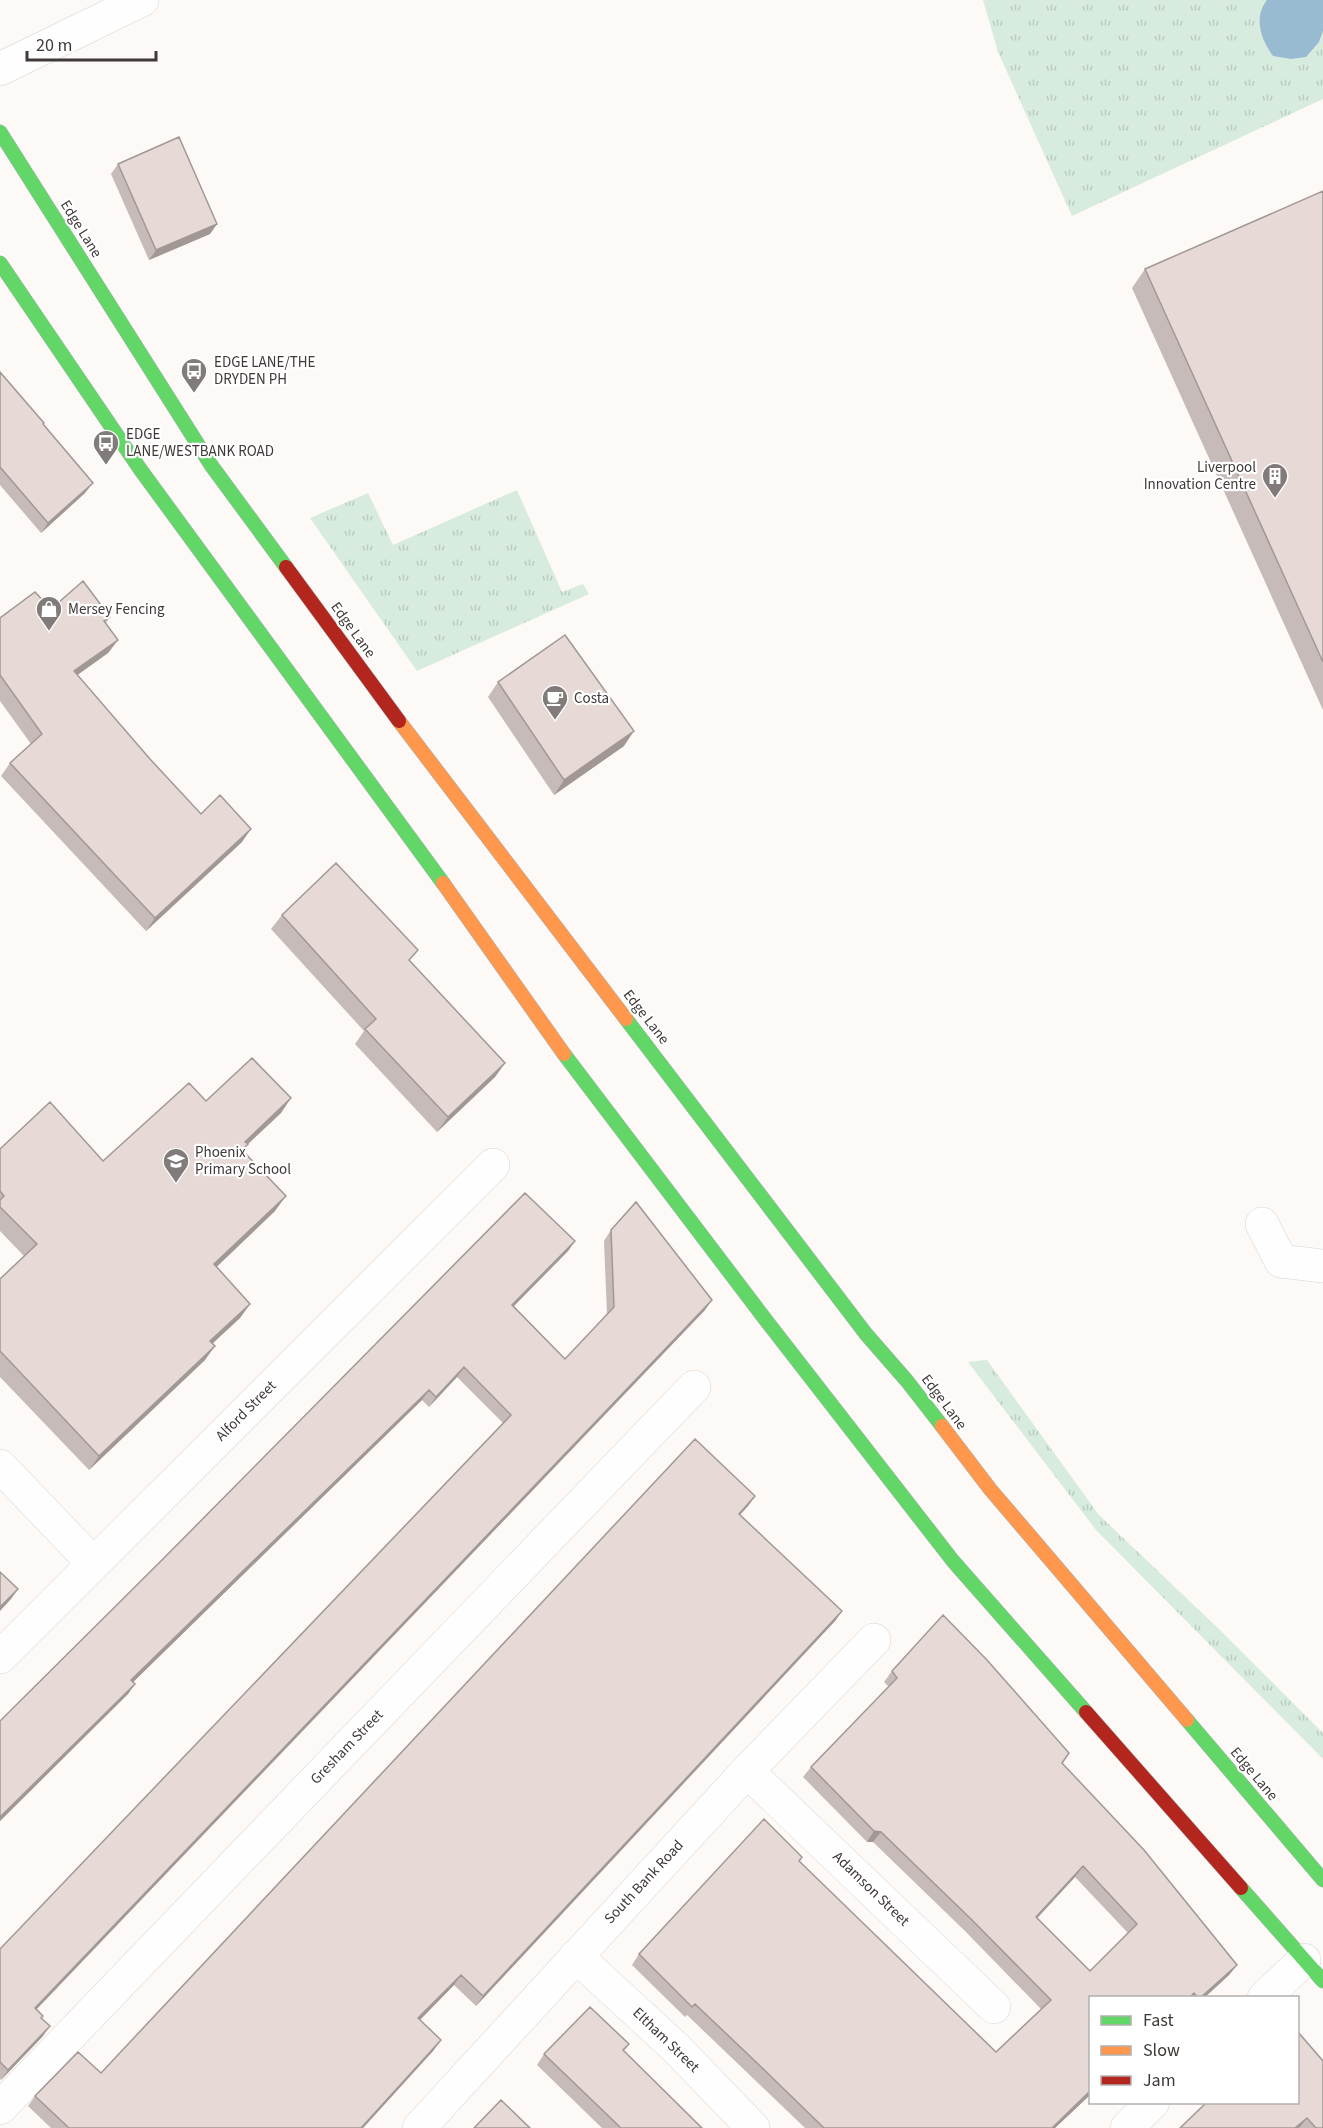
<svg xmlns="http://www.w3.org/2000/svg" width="1323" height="2128" font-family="'Source Sans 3',sans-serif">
<defs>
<pattern id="grass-tufts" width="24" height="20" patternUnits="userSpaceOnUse" patternTransform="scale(1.5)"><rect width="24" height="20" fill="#d7ecdf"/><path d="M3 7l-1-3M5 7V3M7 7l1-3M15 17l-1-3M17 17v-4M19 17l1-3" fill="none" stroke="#bacbc0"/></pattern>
</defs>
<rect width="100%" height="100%" fill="#fcf9f7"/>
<path fill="url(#grass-tufts)" d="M983,0H1323V99L1072,216L998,52Z
M517,490L562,592L583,584L589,594L417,671L310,518L368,493L393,545Z
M987,1360L1099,1515L1220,1630L1323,1733V1759L1096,1530L968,1362Z"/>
<path fill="#99bbd1" d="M1267,0H1323V31L1319,42L1306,57L1291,59L1273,56C1261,39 1253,18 1267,0Z"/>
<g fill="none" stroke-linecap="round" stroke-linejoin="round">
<g stroke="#d8d4d2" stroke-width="34">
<path id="street" d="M0,69L142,0
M1262,1224L1281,1261L1323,1266
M0,1466L93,1563
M0,1657L493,1165
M747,1771L994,2007
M576,1956L677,2049L753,2128
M1264,1998L1304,1960
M0,2108L694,1387
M419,2128L747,1771L874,1640
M1127,2128L1153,2102"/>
</g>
<g stroke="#a1afb1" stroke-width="15">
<path id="fast" d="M0,132L211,465L286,567
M0,263L140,469L443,883
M626,1019L866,1334L907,1381L942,1426
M564,1054L765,1319L953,1561L1086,1712
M1187,1720L1323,1880
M1241,1888L1323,1981"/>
</g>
<g stroke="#a1afb1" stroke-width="15">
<path id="slow" d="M399,721L626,1019
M443,883L564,1054
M942,1426L990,1489L1187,1720"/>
</g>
<g stroke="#a1afb1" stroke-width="15">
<path id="jam" d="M286,567L399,721
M1086,1712L1241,1888"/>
</g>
<use href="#street" stroke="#fffefe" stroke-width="33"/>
<use href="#fast" stroke="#63d668" stroke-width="14"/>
<use href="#slow" stroke="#ff974d" stroke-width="14"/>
<use href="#jam" stroke="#b3261e" stroke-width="14"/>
</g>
<path fill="#c6bbb8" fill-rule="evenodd" d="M118,164L217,224L210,234L149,260L111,174Z
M1323,191V710L1132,288L1145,269Z
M0,372L43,425L85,493L41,533L0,485Z
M51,609L110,617L106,623L118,640L108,653L77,675L150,759L201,814L242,842L146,931L1,776L10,763L31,744L0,701V618Z
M498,682L624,746L554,795L488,697Z
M282,915L410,962L505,1063L495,1077L437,1132L355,1044L364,1031L271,929Z
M206,1101L281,1113L248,1144L243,1151L275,1211L216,1267L250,1304L240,1318L213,1343L205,1360L89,1470L0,1377V1279L24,1256L0,1231V1149L103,1161Z
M611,1230L705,1310L37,2009L42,2018L43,2036L1,2080L0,2079V1949L503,1423L457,1377L429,1407L422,1400L133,1682L135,1684L128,1694L0,1821V1721L575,1241L568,1251L514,1306L565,1359L607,1315L604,1241Z
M755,1496L748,1506L740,1515L842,1611L835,1621L476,2006L454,1985L420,2020L441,2040L433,2051L363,2128H51L28,2106L35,2096L101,2073Z
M892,1671L1062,1763L1237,1965L1229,1975L1204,1998H1090V2095L1055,2128H805L687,2015L685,2017L632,1965L639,1954L799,1861L996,2052L1041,2009L965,1931L873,1842H867L803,1777L811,1767L889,1687L884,1682ZM1075,1877L1128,1933L1090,1971L1037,1918Z
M629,2044L624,2051L702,2128H602L537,2065L544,2054Z
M1323,2061V2128H1180Z"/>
<path fill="#a19896" d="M217,224L210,234L149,260L156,250Z
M93,483L85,493L41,533L48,523Z
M118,640L108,653L65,684L74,671Z
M634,731L624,746L554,795L564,780Z
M251,829L242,842L146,931L155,918Z
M505,1063L495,1077L437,1132L448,1117Z
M291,1098L281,1113L235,1156L245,1142Z
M286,1196L275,1211L204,1279L214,1264Z
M575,1241L568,1251L505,1315L512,1305Z
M712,1300L705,1310L28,2018L35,2008Z
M250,1304L240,1318L200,1355L210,1341Z
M215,1346L205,1360L89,1470L99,1456Z
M464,1367L457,1377L429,1407L436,1397Z
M429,1390L422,1400L124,1691L131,1680Z
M755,1496L748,1506L731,1524L739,1514Z
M18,1589L11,1599L0,1611V1607Z
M842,1611L835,1621L476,2006L483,1996Z
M135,1684L128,1694L0,1821V1817Z
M874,1831L881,1832L873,1842H867Z
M1083,1866L1075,1877L1029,1927L1036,1917Z
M1237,1965L1229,1975L1204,1998H1200Z
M461,1975L454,1985L411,2029L418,2018Z
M50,2026L43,2036L1,2080L8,2070Z
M441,2040L433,2051L363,2128H361Z
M1090,2091V2095L1055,2128H1052Z
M1307,2118L1299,2128H1295Z"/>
<path fill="#e6d9d6" stroke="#a19896" stroke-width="1.5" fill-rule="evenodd" d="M179,137L217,224L156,250L118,164Z
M1323,191V662L1145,269Z
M0,372L44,423L43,424L93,483L48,523L0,467Z
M83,581L110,617L104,621L118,640L74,671L150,759L201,814L220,795L251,829L155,918L10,763L42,734L0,675V618L35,592L51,609Z
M565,635L634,731L564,780L498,682Z
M336,863L418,950L409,960L505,1063L448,1117L365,1029L376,1019L282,915Z
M252,1058L291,1098L245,1142L248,1144L242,1150L286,1196L214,1264L250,1304L210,1341L215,1346L99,1456L0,1351V1279L37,1244L0,1207V1200L4,1196L0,1191V1149L50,1102L103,1161L189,1083L206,1101Z
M525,1193L575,1241L512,1305L565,1359L614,1307L611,1230L636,1202L712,1300L35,2008L43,2016L41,2018L50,2026L8,2070L0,2062V1949L511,1415L464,1367L436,1397L429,1390L131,1680L135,1684L0,1817V1721L162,1560Z
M695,1439L755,1496L739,1514L842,1611L483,1996L461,1975L418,2018L441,2040L361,2128H69L35,2096L78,2052L101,2073Z
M0,1572L18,1589L0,1607Z
M943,1615L987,1660L1069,1753L1062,1763L1144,1850L1237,1965L1200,1998H1198L1194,1993L1189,1998H1090V2091L1052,2128H824L755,2061L695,2004L692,2007L639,1954L764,1819L802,1857L799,1861L996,2052L1051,2000L972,1920L881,1832L874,1831L811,1767L897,1678L892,1671ZM1083,1866L1137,1924L1090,1971L1036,1917Z
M590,2007L629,2044L623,2050L702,2128H621L544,2054Z
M1298,2032L1323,2061V2128H1316L1307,2118L1295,2128H1180L1206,2103H1298Z
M501,2100L530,2128H474Z"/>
<defs>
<g id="bus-pin" transform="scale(1.35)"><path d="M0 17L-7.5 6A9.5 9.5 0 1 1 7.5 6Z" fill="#817c7a" stroke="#fff"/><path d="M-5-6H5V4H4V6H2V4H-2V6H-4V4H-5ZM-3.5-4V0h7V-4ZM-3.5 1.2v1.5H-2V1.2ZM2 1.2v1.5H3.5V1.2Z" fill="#fff"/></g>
<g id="building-pin" transform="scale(1.35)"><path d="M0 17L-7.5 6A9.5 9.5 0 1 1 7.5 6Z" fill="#817c7a" stroke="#fff"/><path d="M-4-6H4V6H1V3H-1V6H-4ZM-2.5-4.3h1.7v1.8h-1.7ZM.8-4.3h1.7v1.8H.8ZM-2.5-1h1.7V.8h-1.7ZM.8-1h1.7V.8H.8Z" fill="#fff"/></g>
<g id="shop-pin" transform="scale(1.35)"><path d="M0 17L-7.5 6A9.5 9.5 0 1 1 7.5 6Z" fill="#817c7a" stroke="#fff"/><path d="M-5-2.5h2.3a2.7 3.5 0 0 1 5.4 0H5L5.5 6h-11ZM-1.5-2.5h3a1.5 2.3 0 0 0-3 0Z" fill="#fff"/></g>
<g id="cafe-pin" transform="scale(1.35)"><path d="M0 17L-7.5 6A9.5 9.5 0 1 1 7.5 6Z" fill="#817c7a" stroke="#fff"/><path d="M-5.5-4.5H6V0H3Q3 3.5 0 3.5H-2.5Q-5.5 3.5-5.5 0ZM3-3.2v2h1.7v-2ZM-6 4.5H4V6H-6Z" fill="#fff"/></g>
<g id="school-pin" transform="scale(1.35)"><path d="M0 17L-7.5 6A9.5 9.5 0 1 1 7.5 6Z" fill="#817c7a" stroke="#fff"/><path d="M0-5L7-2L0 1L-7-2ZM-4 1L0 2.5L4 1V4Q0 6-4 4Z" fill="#fff"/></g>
</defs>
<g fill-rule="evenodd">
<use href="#bus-pin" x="194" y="371"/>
<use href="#bus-pin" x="106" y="443"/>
<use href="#building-pin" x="1275" y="476"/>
<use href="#shop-pin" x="49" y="609"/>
<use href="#cafe-pin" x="555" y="698"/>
<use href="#school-pin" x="176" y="1161"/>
</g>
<g text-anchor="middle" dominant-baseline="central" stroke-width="4.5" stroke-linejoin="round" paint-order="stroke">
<g font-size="15" fill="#3f3937" stroke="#fff">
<text transform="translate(81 229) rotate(58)">Edge Lane</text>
<text transform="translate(353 630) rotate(54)">Edge Lane</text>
<text transform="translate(646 1017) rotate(52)">Edge Lane</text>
<text transform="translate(944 1402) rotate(53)">Edge Lane</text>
<text transform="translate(246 1411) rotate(-45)">Alford Street</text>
<text transform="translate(347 1747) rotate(-46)">Gresham Street</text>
<text transform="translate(1254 1774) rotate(50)">Edge Lane</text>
<text transform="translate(644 1882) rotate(-47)">South Bank Road</text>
<text transform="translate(871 1889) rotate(44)">Adamson Street</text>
<text transform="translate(666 2040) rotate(44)">Eltham Street</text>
</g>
<g font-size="15" fill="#3f3937" stroke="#fff" text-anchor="start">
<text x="214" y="362">EDGE LANE/THE<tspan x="214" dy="17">DRYDEN PH</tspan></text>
<text x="126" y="434">EDGE<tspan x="126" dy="17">LANE/WESTBANK ROAD</tspan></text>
<text x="1256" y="467" text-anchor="end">Liverpool<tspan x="1256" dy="17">Innovation Centre</tspan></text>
<text x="68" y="609">Mersey Fencing</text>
<text x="574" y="698">Costa</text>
<text x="195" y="1152">Phoenix<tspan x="195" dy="17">Primary School</tspan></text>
</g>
</g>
<rect x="1089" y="1996" width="210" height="108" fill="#ffffff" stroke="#b2b0af" stroke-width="1.5"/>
<rect x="1101" y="2016" width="30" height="9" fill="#63d668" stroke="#b2b0af" stroke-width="1.5"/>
<text x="1143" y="2026" font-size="18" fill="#3f3937">Fast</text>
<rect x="1101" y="2046" width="30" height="9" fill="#ff974d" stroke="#b2b0af" stroke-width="1.5"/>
<text x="1143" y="2056" font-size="18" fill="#3f3937">Slow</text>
<rect x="1101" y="2076" width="30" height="9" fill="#b3261e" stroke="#b2b0af" stroke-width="1.5"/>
<text x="1143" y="2086" font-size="18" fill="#3f3937">Jam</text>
<path d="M27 51v9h129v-9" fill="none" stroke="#3f3937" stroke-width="3"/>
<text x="36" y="51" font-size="18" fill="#3f3937" stroke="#ffffff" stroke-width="4.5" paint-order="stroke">20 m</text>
</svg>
